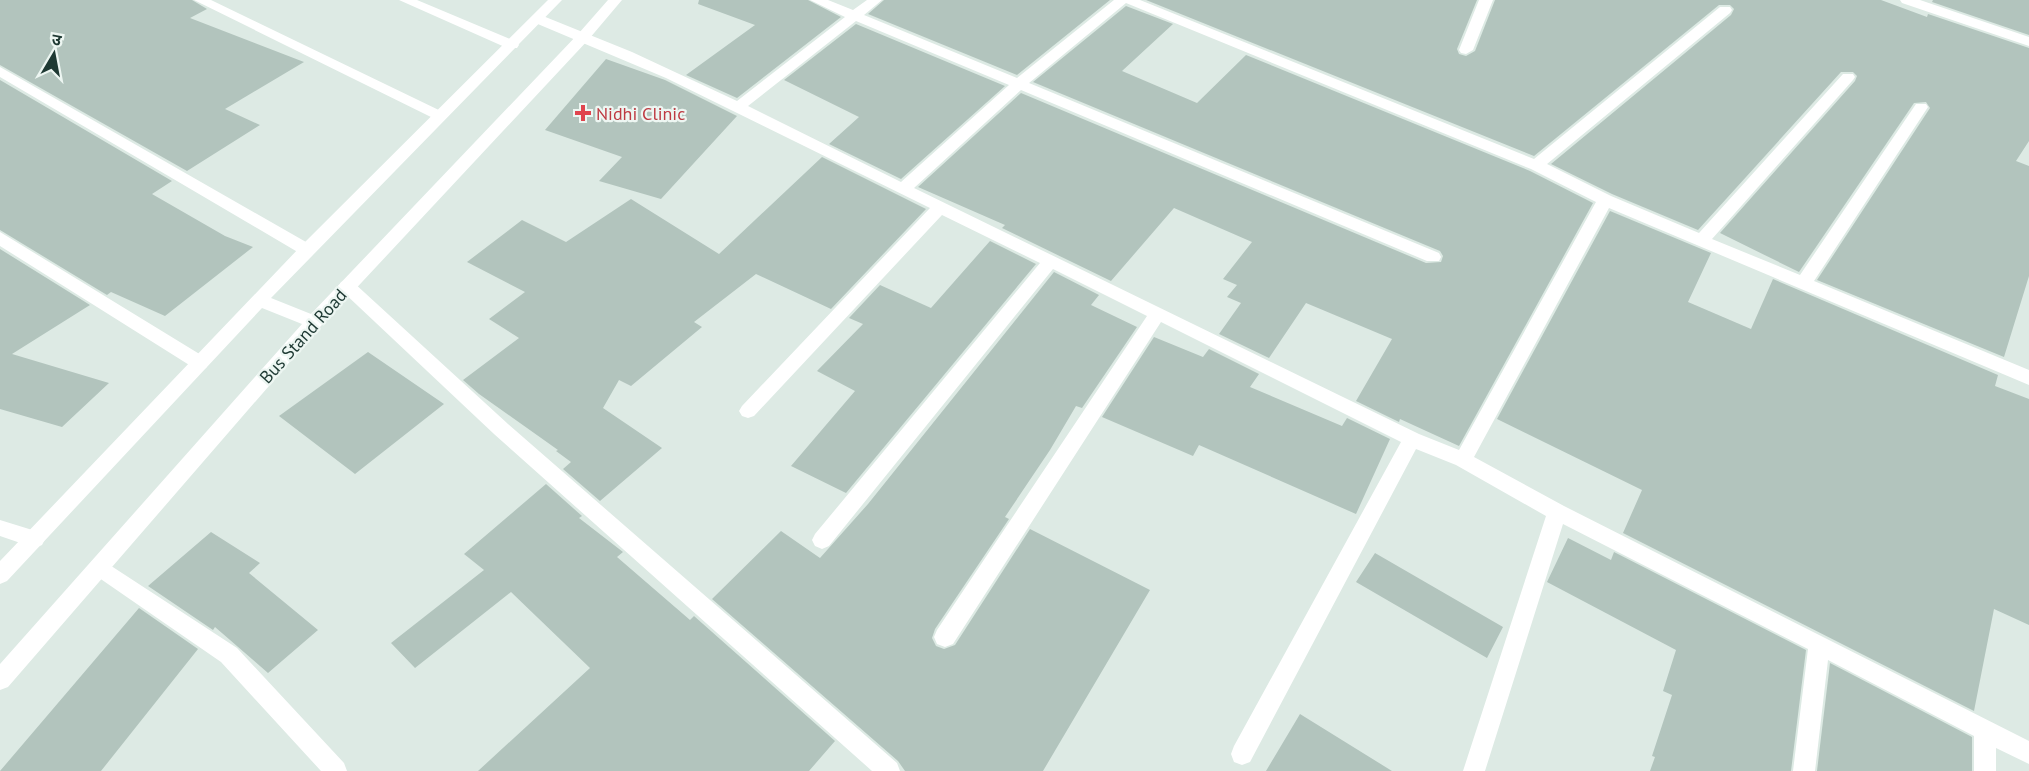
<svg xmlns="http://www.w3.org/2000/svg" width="2029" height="771" font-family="'PT Sans','Noto Sans Devanagari',sans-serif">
<rect width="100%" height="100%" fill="#ddeae4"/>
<path fill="#b2c4bd" d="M0,0H192L207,9L190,18L304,62L225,109L260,125L187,171L0,65Z
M699,0H808L841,17L737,98L686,75L755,25L698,4Z
M884,0H1110L1017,75L868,14Z
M1146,0H1477L1457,49L1459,54L1466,56L1475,51L1495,0H1881L1927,17L1928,14L2029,48V141L2016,161L2029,166V276L2004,357L1817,280L1930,108L1926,102L1914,103L1799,272L1720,233L1855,81L1857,76L1853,72H1841L1698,230L1612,194L1551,164L1731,15L1734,9L1730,5H1719L1534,156Z
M1933,0H2029V35L1932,2Z
M1126,6L1173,24L1122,71L1197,103L1246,55L1530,171L1593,203L1459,446L1400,419L1399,422L1356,401L1392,339L1306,303L1269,358L1219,334L1241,303L1227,297L1237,285L1223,279L1252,242L1174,208L1111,281L1002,228L1005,225L918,187L1021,93L1426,263L1441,262L1443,256L1440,251L1033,82Z
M856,24L1005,86L901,179L829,144L859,117L784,80Z
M606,59L665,80L737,116L661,199L599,181L622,157L545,130Z
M0,80L172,181L152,194L225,236L253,247L165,316L111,292L107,295L0,230Z
M822,157L926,209L831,309L756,274L694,322L702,327L631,386L619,380L603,408L662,448L600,501L563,469L571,462L556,451L558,450L479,394L463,380L519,338L489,319L525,292L467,262L522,220L566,242L631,199L719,254Z
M1610,211L1711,253L1688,302L1751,329L1773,279L1998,375L1995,386L2029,399V625L1994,609L1974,711L1623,533L1642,490L1497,419Z
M990,241L1036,264L846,493L791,466L855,391L817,371L863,324L849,318L880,285L931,308Z
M0,249L90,305L12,354L109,383L62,427L0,409Z
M1054,272L1099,295L1091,305L1137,327L1082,408L1076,406L1050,450L1005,517L1009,519L935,629L932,638L936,646L944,649L955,645L1030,529L1150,590L1043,771H905L898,761L712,599L781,531L820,558L868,504Z
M1154,337L1203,357L1209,349L1259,374L1250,387L1342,426L1347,418L1390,439L1356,514L1199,445L1193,456L1102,417Z
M368,352L444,404L355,474L279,416Z
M546,484L582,516L579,518L623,552L617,557L690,620L694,616L835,741L809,771H478L590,668L511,592L415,668L391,643L484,570L464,554Z
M211,532L260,563L249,573L318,630L268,673L215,627L213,630L148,586Z
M1568,538L1611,560L1614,552L1806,650L1791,771H1650L1655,757L1652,756L1672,695L1663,691L1676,650L1547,582Z
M1375,553L1503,627L1487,658L1356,582Z
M139,608L198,649L101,771H0Z
M1830,663L1972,737V771H1817Z
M1300,714L1392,771H1266Z"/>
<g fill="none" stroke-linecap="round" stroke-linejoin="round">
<path fill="#fff" fill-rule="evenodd" d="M194,0H211L445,113L447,116L440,121L435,119Z
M399,0H417L517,42L519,45L517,48H507Z
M810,0H828L853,10L867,0H882L864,15L1017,78L1114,0H1140L1534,159L1720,7H1730L1732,10L1730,13L1547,164L1611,196L1699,233L1843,74H1853L1855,77L1853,80L1712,239L1800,275L1916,104H1926L1928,107L1814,281L2029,370V385L1609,208L1474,457L1564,506L2029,741V764L1996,748V771H1974V736L1828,660L1815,771H1793L1808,649L1563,524L1485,771H1463L1546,516L1456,465L1416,449L1250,762L1242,765L1234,762L1231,754L1234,746L1401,442L1161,322L953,644L945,647L937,644L934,637L937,630L1147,316L1053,269L829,546L822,549L815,546L812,540L815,534L1040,263L942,215L754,416L748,418L742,416L739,411L742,406L930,208L666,78L533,22L531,19L538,15L543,16L632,52L737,101L845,17ZM1126,3L1531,169L1596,202L1459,450L1419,434L914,188L1021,90L1427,261H1439L1441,257L1439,253L1029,83ZM856,21L1009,85L901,182L748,106Z
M1479,0H1493L1473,50L1466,54L1461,53L1459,50Z
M1900,0H1920L2029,37V46L1902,3Z
M0,67L313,246L315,250L313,254H301L0,77Z
M0,232L206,358L209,363L206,368L200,370L194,368L0,246Z
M347,280L353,282L508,424L897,763L900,771H872L494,434L341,290L339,286L341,282Z
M0,520L42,533L45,539L42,545L35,548L0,536Z
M99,558L237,648L344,763L347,771H321L221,662L92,573L89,567L92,561Z"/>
<path fill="#fff" fill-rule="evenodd" d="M548,0H562L271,298L311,314L579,33L608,0H622L589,39L320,327L8,687L0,690V664L302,324L262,308L7,581L0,584V561L301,246Z"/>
</g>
<path fill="#e0444e" stroke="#edf6f2" stroke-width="2" d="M580 104h6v6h6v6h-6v6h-6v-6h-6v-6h6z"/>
<g text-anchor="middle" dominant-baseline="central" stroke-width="4.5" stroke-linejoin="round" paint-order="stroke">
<g font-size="18" fill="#be3a42" stroke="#edf6f2" text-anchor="start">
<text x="596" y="113">Nidhi Clinic</text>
</g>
<g font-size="18" fill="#1e3933" stroke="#edf6f2">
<text transform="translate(303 336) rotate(-48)">Bus Stand Road</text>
</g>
</g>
<g transform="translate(54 54) rotate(10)" stroke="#edf6f2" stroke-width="4.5" paint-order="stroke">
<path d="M0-4.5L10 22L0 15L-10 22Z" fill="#1e3933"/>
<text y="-9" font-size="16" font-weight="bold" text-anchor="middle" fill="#1e3933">उ</text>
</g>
</svg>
